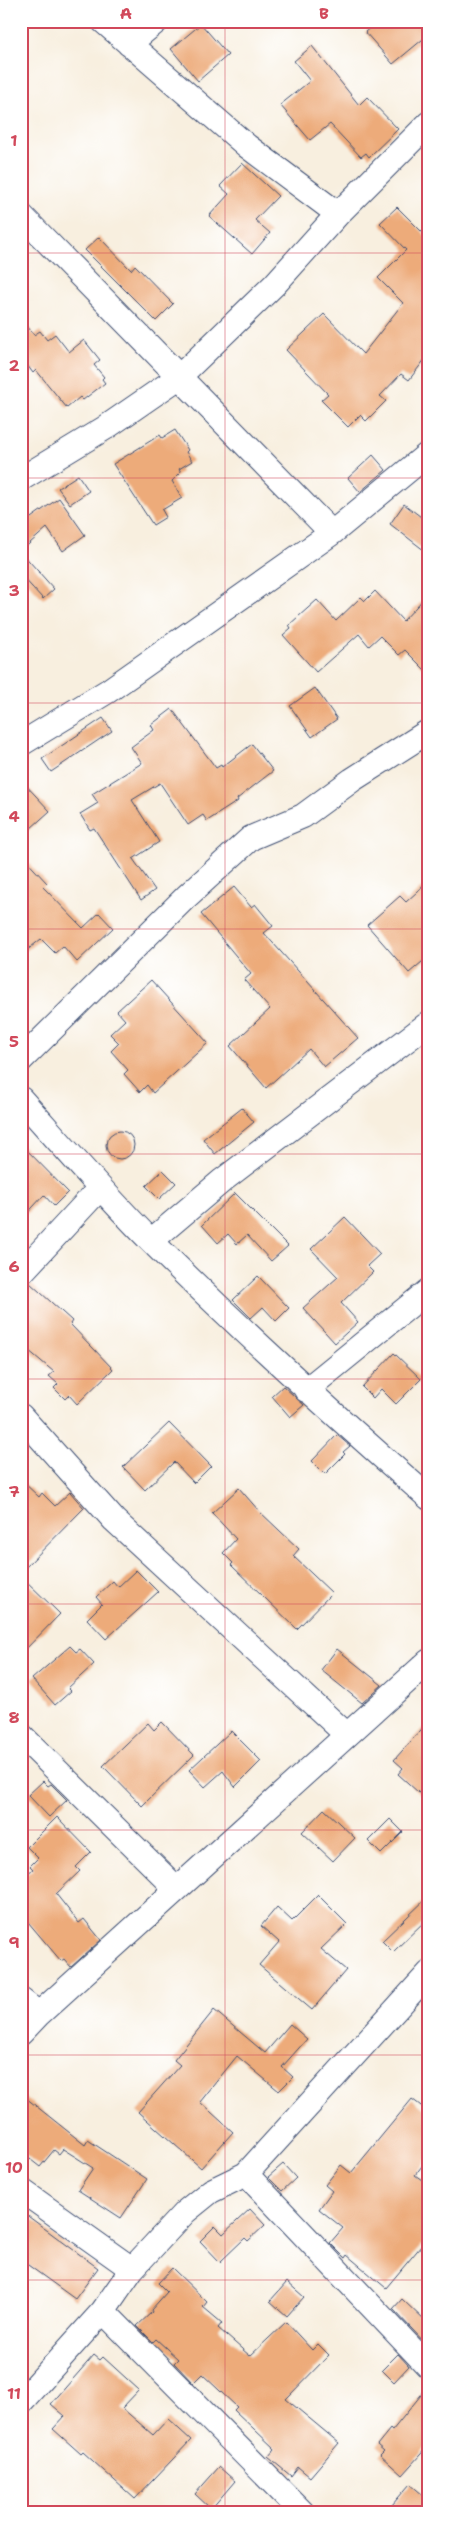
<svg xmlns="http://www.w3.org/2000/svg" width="450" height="2533" font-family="'Shantell Sans',sans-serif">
<rect width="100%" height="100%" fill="#fff"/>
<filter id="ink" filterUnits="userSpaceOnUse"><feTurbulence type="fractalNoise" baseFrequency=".02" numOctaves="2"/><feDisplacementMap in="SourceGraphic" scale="10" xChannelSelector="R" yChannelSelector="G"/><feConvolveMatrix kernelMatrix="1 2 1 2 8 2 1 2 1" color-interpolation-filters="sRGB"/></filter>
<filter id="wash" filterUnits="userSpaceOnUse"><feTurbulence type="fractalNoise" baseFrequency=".0096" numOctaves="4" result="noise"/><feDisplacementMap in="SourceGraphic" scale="20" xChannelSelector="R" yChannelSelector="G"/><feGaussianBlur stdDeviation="1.12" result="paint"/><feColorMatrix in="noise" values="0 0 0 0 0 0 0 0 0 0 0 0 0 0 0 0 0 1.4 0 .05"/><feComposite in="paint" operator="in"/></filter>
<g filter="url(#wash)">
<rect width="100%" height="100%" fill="#f8efdf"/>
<g id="blocks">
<path fill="#edab7a" d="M378,21H417L428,35L393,64L365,32Z
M201,24L228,55L198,81L171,49Z
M312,46L359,105L367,97L398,129L369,157L366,153L361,157L330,124L310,140L280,105L310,81L294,61Z
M242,163L278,196L255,220L270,233L252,254L209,216L229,194L220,186Z
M397,207L429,239V354L409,380L401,374L380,396L386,401L366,421L360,415L348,427L321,400L328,394L286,350L324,314L363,354L403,303L378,278L406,250L380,223Z
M99,237L131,270L135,265L173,304L156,321L85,250Z
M21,318L34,335L40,331L47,340L55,334L69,352L84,340L100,360L94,365L104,377L102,379L105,383L83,400L80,397L67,408L36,370L33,373L21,357Z
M175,430L188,450L186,452L192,461L179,469L181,472L172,481L182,498L162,510L166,517L153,525L113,464L160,435L162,438Z
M373,455L386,470L360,492L348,478Z
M78,475L89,491L70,504L58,488Z
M59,498L85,535L63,551L47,528L21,551V525Z
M404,504L429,523V554L390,524Z
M21,552L54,589L43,599L21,575Z
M375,591L403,621L429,593V674L405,650L399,655L380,636L369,646L359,634L316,672L283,635L291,628L289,625L317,600L336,621L361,597L365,601Z
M315,688L337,719L312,737L290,706Z
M172,709L216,768L221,765L222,767L252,744L273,771L237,799L238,801L207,821L203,815L188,825L160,783L132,800L159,842L133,859L155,890L141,900L94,828L90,830L80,814L98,803L92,794L142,763L131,747L154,730L151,725Z
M103,718L112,731L51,772L42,759Z
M21,780L50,811L21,837Z
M21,855L47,883L43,887L83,928L99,913L113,928L77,962L63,946L55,953L41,939L21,955Z
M429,881V956L409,973L367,925L400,896L406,902Z
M234,887L251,907L255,904L273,926L264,933L358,1038L324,1067L309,1049L266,1088L230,1046L270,1009L244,980L251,974L201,914Z
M151,980L208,1043L153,1093L147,1085L140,1092L124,1074L128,1070L111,1051L119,1043L110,1034L125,1020L117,1011Z
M242,1108L254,1122L215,1154L203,1139Z
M106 1145a14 14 0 1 1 28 0a14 14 0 1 1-28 0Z
M21,1144L68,1192L54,1206L44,1195L21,1220Z
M163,1170L176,1183L159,1199L146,1186Z
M235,1193L288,1246L271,1261L247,1235L237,1244L228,1234L218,1243L202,1225Z
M345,1217L380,1254L367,1266L373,1272L341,1303L358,1322L335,1343L303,1308L338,1277L311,1249Z
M258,1276L289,1308L276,1321L263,1307L251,1318L233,1300Z
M30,1283L72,1321L70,1324L113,1369L77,1404L69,1395L65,1399L54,1388L58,1384L49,1376L54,1372L21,1344V1292Z
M394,1353L421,1379L396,1404L381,1389L373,1398L362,1387Z
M283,1386L304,1405L290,1417L272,1396Z
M169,1423L211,1466L194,1483L174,1462L145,1490L123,1467Z
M337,1435L350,1446L343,1452L345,1454L325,1474L312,1461Z
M21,1480L39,1497L42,1493L55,1506L70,1492L84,1508L21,1572Z
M239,1488L259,1511L299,1549L293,1556L332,1593L297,1629L231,1565L233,1563L223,1553L236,1539L212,1513Z
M136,1570L158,1592L106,1639L87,1619L102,1604L96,1597L113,1581L118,1587Z
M21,1576L60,1614L21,1654Z
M70,1646L76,1652L80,1649L94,1664L68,1688L71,1691L55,1705L32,1679Z
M337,1649L382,1685L362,1703L321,1670Z
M429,1721V1802L398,1774L403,1768L394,1760Z
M162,1722L194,1755L142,1806L103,1766L148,1723L154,1730Z
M231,1731L261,1761L235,1787L223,1771L205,1787L189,1770Z
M43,1781L48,1786L51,1784L67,1800L49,1817L28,1795Z
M324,1809L355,1838L333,1861L302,1832Z
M57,1817L91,1852L76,1867L80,1871L56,1894L79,1923L84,1919L101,1940L71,1967L64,1959L61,1961L28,1922L21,1928V1879L33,1869L30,1866L38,1858L27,1847Z
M390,1819L403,1832L381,1854L368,1841Z
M318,1895L347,1924L321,1949L346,1970L312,2010L259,1965L279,1942L261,1926L277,1907L292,1921Z
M429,1896V1917L393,1952L382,1941Z
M214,2010L265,2053L290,2024L307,2039L282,2067L293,2077L279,2091L237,2056L200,2102L233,2132L201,2168L138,2112L180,2065L174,2060Z
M21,2094L85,2145L88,2140L147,2179L121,2218L78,2190L93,2168L63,2149L59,2154L54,2150L40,2167L21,2152Z
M412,2099L429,2112V2157L415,2175L429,2185V2250L422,2245L386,2288L347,2255L345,2258L330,2243L343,2228L319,2209L332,2191L325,2185L341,2165L351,2173Z
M283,2164L296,2178L282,2191L268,2177Z
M250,2209L265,2225L248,2241L245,2238L220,2262L200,2241L215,2226L223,2234Z
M21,2211L98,2268L75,2299L21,2260Z
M172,2268L207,2302L203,2307L222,2323L218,2328L250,2356L286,2322L312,2350L318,2344L329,2355L286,2399L339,2443L310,2477L298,2467L291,2476L268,2457L275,2449L234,2410L237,2407L202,2374L193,2383L174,2363L178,2359L156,2339L153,2342L137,2326L152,2312L151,2310L167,2292L158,2283Z
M287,2282L304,2297L287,2316L270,2301Z
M402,2299L427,2323L429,2321V2347L393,2309Z
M398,2354L409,2366L394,2382L382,2370Z
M94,2355L100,2360L103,2357L139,2390L122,2408L153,2435L168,2419L191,2440L135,2499L83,2452L81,2454L53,2429L65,2416L51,2404Z
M429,2385V2445L402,2475L380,2455L384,2451L377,2445L390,2429L392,2431Z
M219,2467L235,2481L211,2509L195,2494Z
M410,2484L429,2500V2512H386Z"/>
</g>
</g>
<g filter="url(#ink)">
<use href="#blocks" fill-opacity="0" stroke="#3c4c71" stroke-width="1"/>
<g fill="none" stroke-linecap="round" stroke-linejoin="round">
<g stroke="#3c4c71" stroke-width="26">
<path id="minor" d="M103,21L247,146L338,214
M129,44L157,21
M21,215L332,533
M21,479L105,428L179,377L275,284L338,214L429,123
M21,744L108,691L332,533L429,453
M21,1060L186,897L251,838L303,816L352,780L429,731
M21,1099C64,1147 106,1196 151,1241C241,1330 334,1415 429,1498
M151,1241L223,1180L429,1023
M21,1273L100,1188
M306,1390L429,1290
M21,1416L114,1520L347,1735
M21,1735L176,1888
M21,2000L39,2014
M21,2033L39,2014L429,1661
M246,2174L429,2367
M21,2190L132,2269
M103,2311L302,2512
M21,2402L103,2311L132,2269L185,2212L211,2191L246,2174L429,1973"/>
</g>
<use href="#minor" stroke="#fff" stroke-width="24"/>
</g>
</g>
<path fill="none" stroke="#d1495b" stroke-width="1" stroke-opacity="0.55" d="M225,21V2512M21,253H429M21,478H429M21,703H429M21,929H429M21,1154H429M21,1379H429M21,1604H429M21,1830H429M21,2055H429M21,2280H429"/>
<rect width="450" height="2533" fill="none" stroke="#fff" stroke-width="55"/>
<rect x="28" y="28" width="394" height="2478" fill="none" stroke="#d1495b" stroke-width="2"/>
<g font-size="16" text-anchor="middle" font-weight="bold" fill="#d1495b">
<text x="126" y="19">A</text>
<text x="324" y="19">B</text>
<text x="14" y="146">1</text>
<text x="14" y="371">2</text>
<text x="14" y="596">3</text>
<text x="14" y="822">4</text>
<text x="14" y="1047">5</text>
<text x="14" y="1272">6</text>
<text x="14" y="1497">7</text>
<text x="14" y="1723">8</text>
<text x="14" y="1948">9</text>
<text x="14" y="2173">10</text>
<text x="14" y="2399">11</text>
</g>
</svg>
